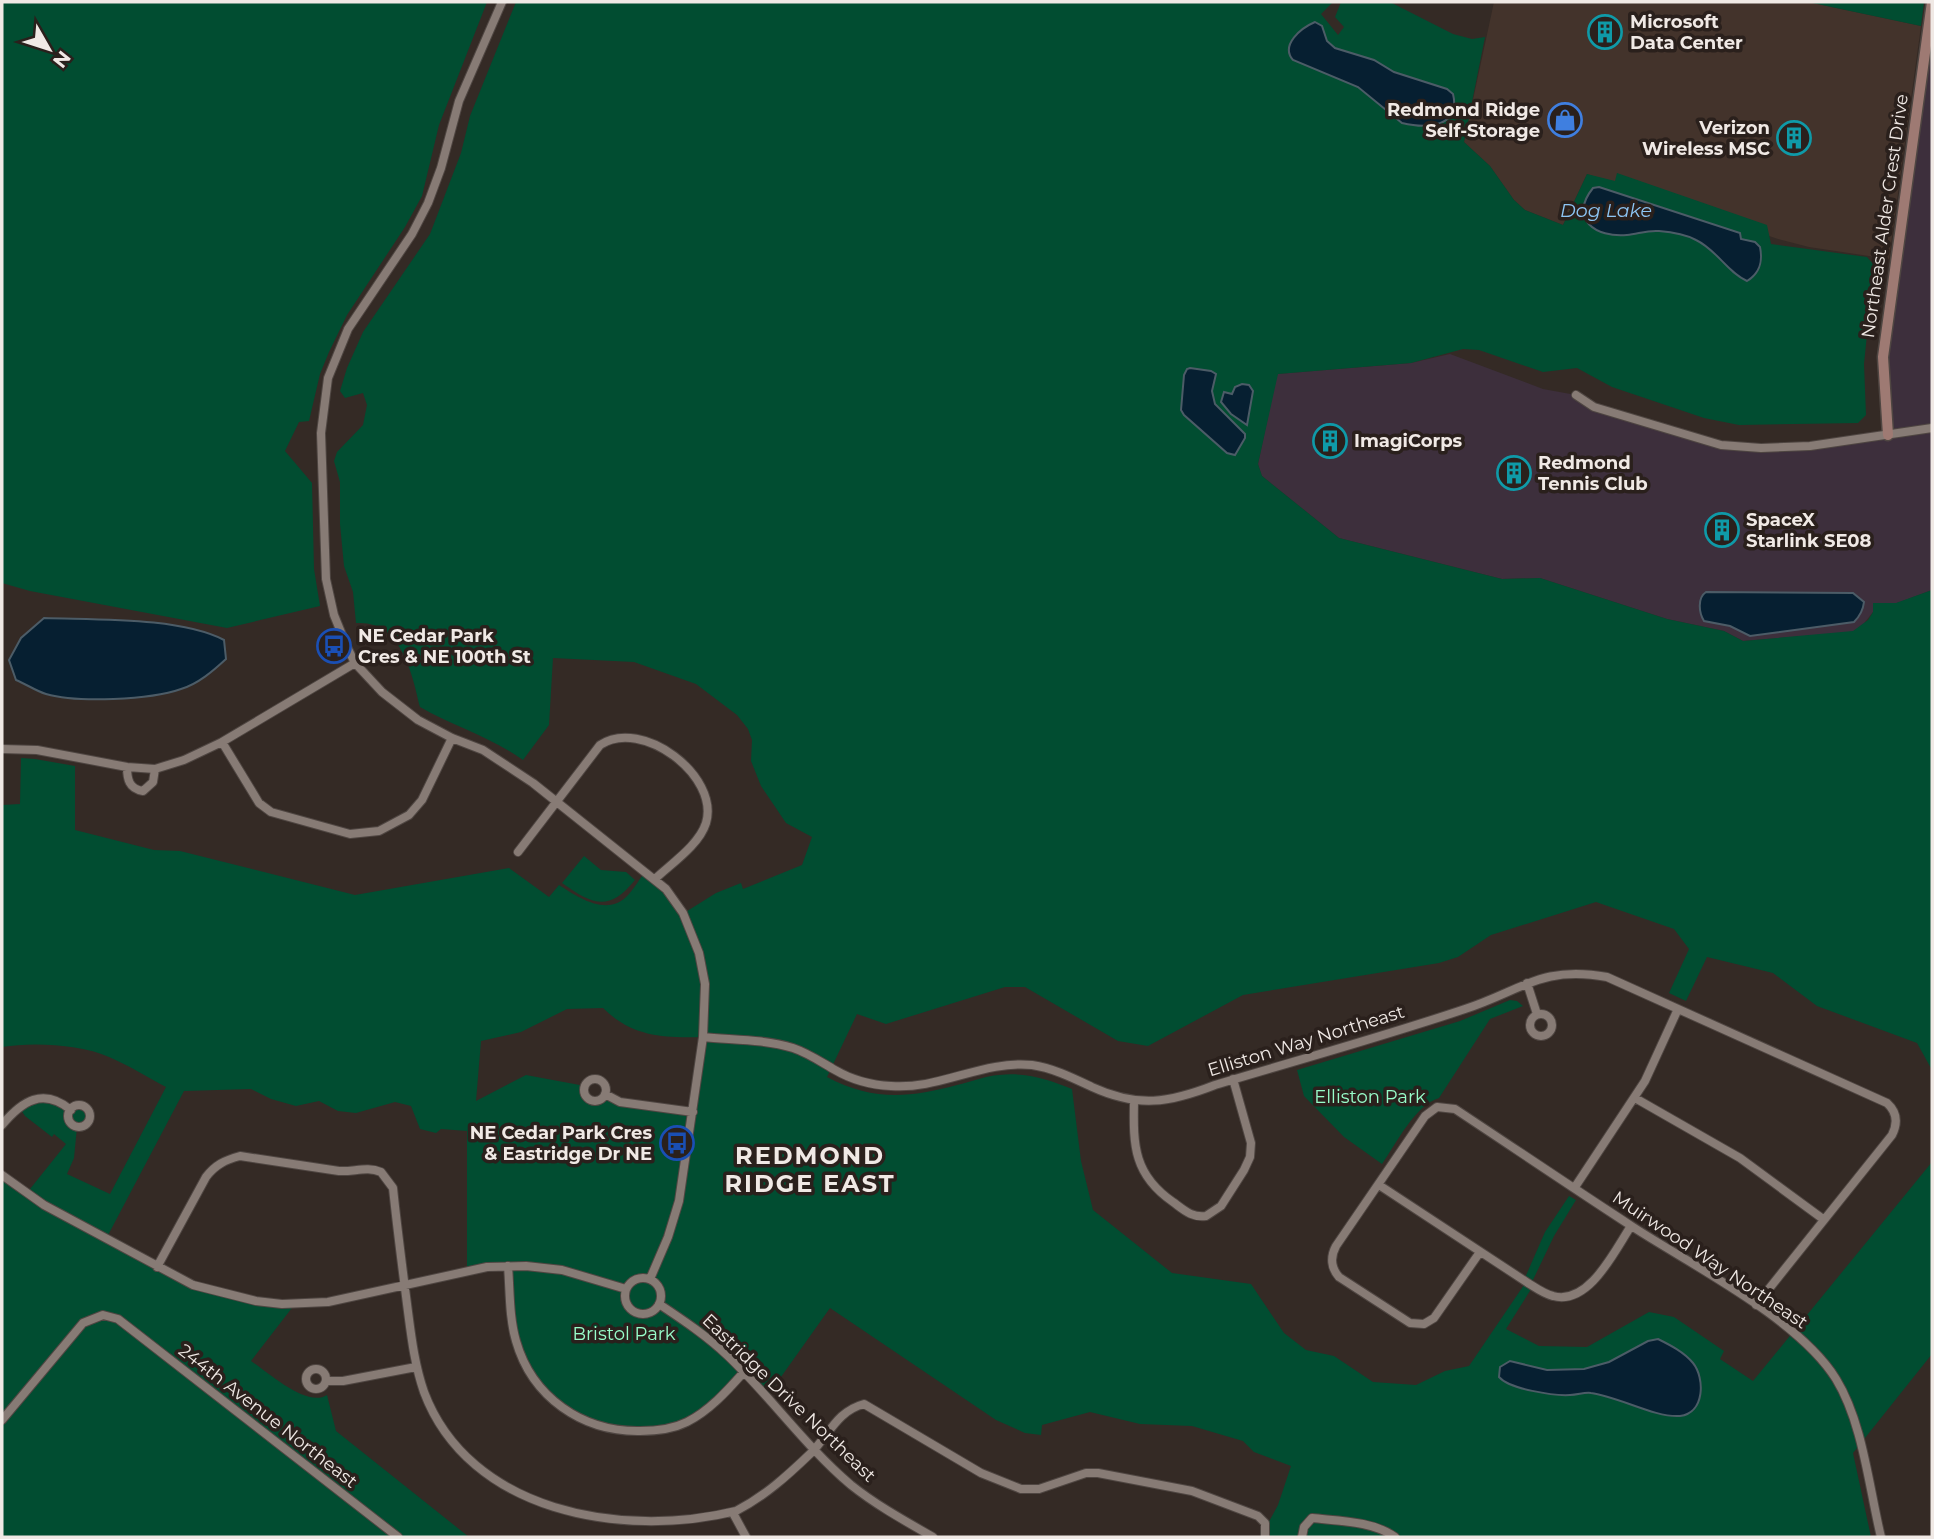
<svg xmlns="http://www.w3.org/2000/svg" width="1934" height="1539" font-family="Montserrat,sans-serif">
<rect width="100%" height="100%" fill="#342a25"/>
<path fill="#3d2f3c" d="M1932,2V590L1873,612L1861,627L1853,632L1743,641L1724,631L1667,619L1540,578L1502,579L1339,538L1262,476L1258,464L1277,374L1411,363L1450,354L1543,389L1576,395L1585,402L1687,436L1761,448L1888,435L1883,357Z"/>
<path fill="#43332b" d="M1494,2H1808L1921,26L1889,259L1809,247L1778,239L1587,174L1563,225L1525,210L1514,200L1490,166L1464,142Z"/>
<path fill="#014d31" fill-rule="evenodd" d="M2,2H487L439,125L422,196L405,227L347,315L329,352L320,374L309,421L299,422L285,451L312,483L314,569L320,606L227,628L30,591L2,583Z
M516,2H1333L1321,14L1338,35L1344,27L1335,17L1341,2H1390L1453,34L1472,39L1485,37L1464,142L1490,166L1514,200L1525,210L1563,225L1587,174L1615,181L1617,173L1767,225L1771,244L1867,257L1874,265L1864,364L1866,415L1858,423L1739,425L1704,418L1612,387L1577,368L1543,372L1479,350L1463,349L1411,363L1278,374L1258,464L1262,476L1339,538L1502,579L1540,578L1667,619L1724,631L1743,641L1853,631L1868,620L1873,612V603H1896L1932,590V1070L1917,1043L1817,1006L1773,973L1707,957L1686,1001L1669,993L1689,949L1674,929L1596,902L1491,935L1458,957L1439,963L1243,995L1148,1046L1118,1041L1025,987H1005L886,1024L857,1014L827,1077C872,1101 909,1098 957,1085C971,1082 985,1076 999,1075C1026,1072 1048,1079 1072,1089L1081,1161L1093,1210L1172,1273L1251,1284L1284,1333L1306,1350L1334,1356L1373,1382L1416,1385L1445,1371L1469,1366L1526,1282L1524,1280L1545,1232L1569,1196L1576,1200L1554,1236L1531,1284L1533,1286L1506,1329L1539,1346L1587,1347L1649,1312L1674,1317L1724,1351L1720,1359L1753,1381L1932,1162V1354L1853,1453L1871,1537H1265L1266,1527L1278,1505L1291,1466L1254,1452L1243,1441L1192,1426L1140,1424L1090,1412L1042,1425L1041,1435L1025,1433L996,1420L830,1308L766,1398L743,1373L708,1408L664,1429H603L551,1399L516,1341L508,1266L467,1271V1131L441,1129L436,1133L420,1129L411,1106L395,1102L356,1113L338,1111L319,1101L296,1106L271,1099L251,1089L184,1091L106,1239L218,1293L295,1304L251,1361C269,1373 307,1408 327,1395L336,1431L469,1537H2V1175L26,1194L66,1144L54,1134L52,1137L25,1116L19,1107L40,1098L71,1110L77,1106L87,1108C94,1118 88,1125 77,1127L74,1158L67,1174L110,1194L166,1087C147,1077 128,1065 109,1057C80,1044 32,1042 2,1047V805L20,804L21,758L35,759L75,766V830L154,850L180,851L355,895L509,868L549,897L559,885C576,896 605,916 625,898C633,891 639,879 646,871L684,913L716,893L741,883L743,889L802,865L812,837L786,823L761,786L751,761L752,740L748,729L737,715L696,684L634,662L553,658L549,725L523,760C491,737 453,726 420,707C412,673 401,620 356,623L353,592L344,566L340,524V482L334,461L337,452L363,425L367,405L363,393L345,398L340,391L347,368L363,332L430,234L461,153L470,116ZM603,1008C632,1037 664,1038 702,1037L692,1112L609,1098L605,1094L600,1100H592L586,1096L585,1086L526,1075L476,1101L481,1041L521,1032L567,1009Z
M1808,2H1924L1921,26Z
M584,856L601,870L626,872L635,880C609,912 593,905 562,883Z
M1510,1000L1517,1001L1523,1006L1490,1019L1439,1098C1415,1105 1396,1144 1382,1164L1344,1137L1304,1096L1297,1070L1460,1021Z"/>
<path fill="#061f31" stroke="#4c5c67" stroke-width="2" d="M1315,22L1322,26L1327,41L1335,48L1374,60L1394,72L1447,89L1453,94C1461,127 1427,129 1402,123L1358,87L1293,60C1280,45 1301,28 1315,22Z
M1599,187L1740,233L1741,239L1755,242L1760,247C1763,262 1760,273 1747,281C1727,272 1717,250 1696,240C1685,234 1672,232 1659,231C1647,230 1638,234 1627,235C1596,238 1568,219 1593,188Z
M1190,368L1211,371L1216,374L1212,391L1215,404L1245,434V438L1235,455L1227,453L1184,415L1181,410L1184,375L1187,369Z
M1242,384L1249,385L1253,391L1247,425L1231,414L1221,402L1224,392L1232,394L1235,387Z
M1706,592L1853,593L1864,602C1863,611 1860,616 1854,622L1750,636L1730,626L1704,621C1699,613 1697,598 1706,592Z
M44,618C96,620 179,617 224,640L226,659C213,671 198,684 181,689C150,700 77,703 46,694C36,691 26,684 16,680L9,660L21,638Z
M1658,1339C1670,1345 1684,1352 1693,1363C1705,1378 1705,1413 1680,1416C1655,1418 1617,1396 1591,1393C1584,1392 1578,1395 1570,1395C1554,1396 1509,1389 1499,1377L1500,1367L1510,1361L1547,1370L1584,1369L1609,1362L1648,1341Z"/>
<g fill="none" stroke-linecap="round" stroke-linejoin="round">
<g stroke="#4f4642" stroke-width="10">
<path id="street" d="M502,2L459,101L441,168L428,203L412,234L348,329L328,378L321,433L326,579L334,615L347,647L355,663L382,692L418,720L452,738L483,750L533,783L666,889L683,913L699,953L705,984L703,1037L679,1201L668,1237L650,1279
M1576,395L1594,407L1721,445L1761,448L1810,446L1932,428
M222,742L259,803L271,812L350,834L379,831L409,815L422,800L452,738
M2,749L37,750L127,767L155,769L184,760L222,742L355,663
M127,767C127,779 129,789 143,791L153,782L155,769
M518,852L600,745C642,717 720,776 706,823C699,845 672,863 655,879
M1527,983L1537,1014
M1530 1025a11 11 0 1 1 22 0a11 11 0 1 1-22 0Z
M703,1037C732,1040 764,1039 793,1048C808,1053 821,1062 835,1070C852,1080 871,1085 891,1086C939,1090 983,1060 1032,1065C1053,1068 1073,1078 1092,1087C1138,1108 1169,1103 1215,1085C1298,1060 1382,1037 1465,1009C1521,991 1541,965 1607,977L1887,1103C1897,1112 1898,1123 1892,1135L1756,1305
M584 1090a11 11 0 1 1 22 0a11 11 0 1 1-22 0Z
M605,1094L620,1102L693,1112
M1635,1098L1740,1158L1823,1219
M1134,1102C1133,1146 1134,1175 1173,1202C1184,1210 1192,1218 1206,1216L1221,1206L1244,1170L1250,1157L1251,1143L1233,1079
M68 1116a11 11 0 1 1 22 0a11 11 0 1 1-22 0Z
M2,1125C22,1101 43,1087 71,1110
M2,1175L44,1205L193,1285L256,1301L282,1304L328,1302L487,1267L526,1266L562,1270L626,1289
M1379,1185L1528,1283C1536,1288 1544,1294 1553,1296C1589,1306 1615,1250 1631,1226
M1575,1187L1645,1081L1678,1009
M1480,1252L1434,1318L1424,1324L1410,1323L1339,1277C1331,1268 1330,1257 1336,1246L1425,1116L1437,1107L1455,1109C1514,1148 1573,1188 1633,1227C1693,1266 1799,1319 1836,1379C1863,1423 1869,1488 1881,1537
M508,1266C510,1291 509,1317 516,1341C532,1397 582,1432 640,1431C655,1431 673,1429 687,1422C709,1411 727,1391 743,1373
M157,1267L206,1177C215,1165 225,1160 240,1156L339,1171C354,1172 367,1166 381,1172L393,1188C397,1227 402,1265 407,1304C411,1334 414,1363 424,1392C469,1512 622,1539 736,1511C765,1496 787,1476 811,1453C829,1435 837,1411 864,1404L981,1473L1021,1489H1039L1086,1473H1098L1192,1491L1258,1516L1265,1523V1537
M625 1296a18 18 0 1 1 36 0a18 18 0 1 1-36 0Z
M659,1304C683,1320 707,1336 728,1356C771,1397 805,1446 851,1485C876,1505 905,1521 933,1537
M306 1379a10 10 0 1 1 20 0a10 10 0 1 1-20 0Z
M326,1381H343L416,1367
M2,1420L83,1323L103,1315L118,1319L398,1537
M733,1513L746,1537
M1302,1537L1304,1527L1312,1518C1339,1521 1373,1521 1395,1537"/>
</g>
<g stroke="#4f4642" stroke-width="13">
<path id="secondary" d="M1888,435L1883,357L1932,2"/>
</g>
<use href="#street" stroke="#877b75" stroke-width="8"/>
<use href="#secondary" stroke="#9e7a73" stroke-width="10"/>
</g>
<defs>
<g id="building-ring" transform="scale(1.75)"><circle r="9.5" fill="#2a201c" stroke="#0f9aa8" stroke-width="1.5"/><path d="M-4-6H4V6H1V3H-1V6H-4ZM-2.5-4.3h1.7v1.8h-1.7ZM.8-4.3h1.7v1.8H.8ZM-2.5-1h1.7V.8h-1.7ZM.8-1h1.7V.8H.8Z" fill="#0f9aa8"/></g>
<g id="shop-ring" transform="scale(1.75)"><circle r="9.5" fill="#2a201c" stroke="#3f7fe0" stroke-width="1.5"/><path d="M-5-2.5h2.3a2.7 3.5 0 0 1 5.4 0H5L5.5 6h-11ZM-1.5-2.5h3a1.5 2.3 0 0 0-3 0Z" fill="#3f7fe0"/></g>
<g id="bus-ring" transform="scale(1.75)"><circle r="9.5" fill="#2a201c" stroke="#1a4fb4" stroke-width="1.5"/><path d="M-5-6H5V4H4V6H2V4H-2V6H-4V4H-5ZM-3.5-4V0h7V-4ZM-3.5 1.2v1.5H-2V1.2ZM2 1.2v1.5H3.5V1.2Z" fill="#1a4fb4"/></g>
</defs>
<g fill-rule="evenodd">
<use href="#building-ring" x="1605" y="32"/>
<use href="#shop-ring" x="1565" y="120"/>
<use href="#building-ring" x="1794" y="138"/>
<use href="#building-ring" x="1330" y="441"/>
<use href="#building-ring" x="1514" y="473"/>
<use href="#building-ring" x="1722" y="530"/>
<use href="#bus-ring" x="334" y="646"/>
<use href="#bus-ring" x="677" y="1143"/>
</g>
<g text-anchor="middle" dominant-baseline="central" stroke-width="7" stroke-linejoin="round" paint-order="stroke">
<g font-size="18" font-weight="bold" fill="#f0e9e5" stroke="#2a201c" text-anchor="start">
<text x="1630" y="22">Microsoft<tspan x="1630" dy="21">Data Center</tspan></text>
<text x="1540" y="110" text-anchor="end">Redmond Ridge<tspan x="1540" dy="21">Self-Storage</tspan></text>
<text x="1770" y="128" text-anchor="end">Verizon<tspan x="1770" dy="21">Wireless MSC</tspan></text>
<text x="1354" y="441">ImagiCorps</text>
<text x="1538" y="463">Redmond<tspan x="1538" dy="21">Tennis Club</tspan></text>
<text x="1746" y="520">SpaceX<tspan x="1746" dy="21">Starlink SE08</tspan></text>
<text x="358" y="636">NE Cedar Park<tspan x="358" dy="21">Cres &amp; NE 100th St</tspan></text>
<text x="652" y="1133" text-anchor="end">NE Cedar Park Cres<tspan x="652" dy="21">&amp; Eastridge Dr NE</tspan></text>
</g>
<g font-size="18" fill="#f0e9e5" stroke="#2a201c">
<text transform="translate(1885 216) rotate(-82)">Northeast Alder Crest Drive</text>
<text transform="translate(1306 1041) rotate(-17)">Elliston Way Northeast</text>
<text transform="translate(1710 1260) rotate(34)">Muirwood Way Northeast</text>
<text transform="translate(789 1398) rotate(44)">Eastridge Drive Northeast</text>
<text transform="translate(268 1416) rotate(38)">244th Avenue Northeast</text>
</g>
<g font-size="18" fill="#98fdca" stroke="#2a201c">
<text x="1370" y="1097">Elliston Park</text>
<text x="624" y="1334">Bristol Park</text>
</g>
<g font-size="19" font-style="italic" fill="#8dc5f4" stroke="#2a201c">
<text x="1606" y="210">Dog Lake</text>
</g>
<g font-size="24" font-weight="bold" letter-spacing="2" fill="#f0e9e5" stroke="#2a201c">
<text x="810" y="1155">REDMOND<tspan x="810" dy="28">RIDGE EAST</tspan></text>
</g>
</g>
<rect width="1934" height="1539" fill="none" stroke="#f0e9e5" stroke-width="7"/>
<g transform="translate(49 49) rotate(129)" stroke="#2a201c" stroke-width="5" paint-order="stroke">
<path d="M0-5L12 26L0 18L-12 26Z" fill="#f0e9e5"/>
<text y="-10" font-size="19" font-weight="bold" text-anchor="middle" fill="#f0e9e5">N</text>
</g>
</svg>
